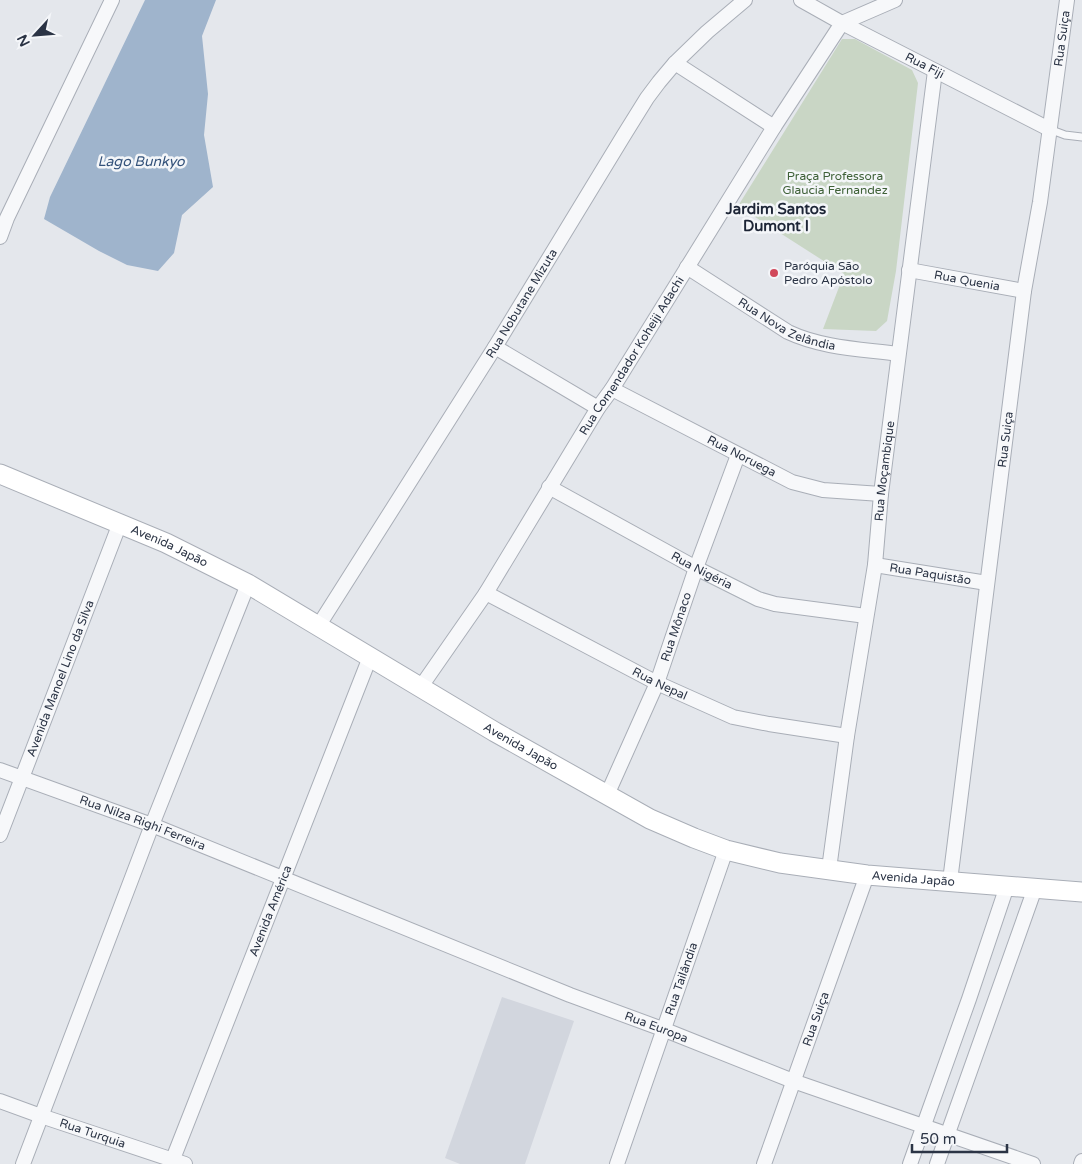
<svg xmlns="http://www.w3.org/2000/svg" width="1082" height="1164" font-family="'Varela Round',sans-serif">
<rect width="100%" height="100%" fill="#e4e7ec"/>
<path fill="#d2d6de" d="M502,997L574,1021L525,1164H460L445,1158Z"/>
<path fill="#c9d6c5" d="M842,39H855L912,70L918,83L896,271L887,321L876,331L823,329L844,274L738,206Z"/>
<path fill="#9fb4cc" d="M145,0H216L202,36L208,94L204,135L213,187L182,215L174,253L158,271L127,265L99,251L44,219L50,197Z"/>
<g fill="none" stroke-linecap="round" stroke-linejoin="round">
<g stroke="#a9aeb7" stroke-width="9">
<path id="lane" d="M1049,129L1065,135L1082,137"/>
</g>
<g stroke="#a9aeb7" stroke-width="16">
<g id="street">
<path id="s1" d="M801,0L842,23L1049,129"/>
<path d="M842,23L895,0"/>
<path d="M675,63L774,127"/>
<path d="M0,237L7,218L112,0"/>
<path id="s2" d="M687,267L788,332C822,348 861,349 898,354"/>
<path id="s3" d="M909,270L1024,291"/>
<path d="M495,347L598,408"/>
<path id="s4" d="M612,389L792,482L823,490L881,494"/>
<path id="s5" d="M549,487L696,568L758,599L775,604L866,616"/>
<path id="s6" d="M875,565L987,583"/>
<path id="s7" d="M486,593L657,683L733,717L769,724L847,736"/>
<path id="s8" d="M319,625L495,347L624,135L647,98L659,82L675,63L707,32L745,0"/>
<path id="s9" d="M420,688L486,593L598,408L612,389L774,127L842,23"/>
<path id="s10" d="M0,770L152,825L570,995L665,1030L793,1081L1033,1164"/>
<path id="s11" d="M607,795L657,683L696,568L738,455"/>
<path id="s12" d="M0,835L120,523"/>
<path id="s13" d="M829,869L847,736L875,565L881,494L935,71"/>
<path id="s14" d="M950,881L1024,291L1040,202L1067,0"/>
<path id="s15" d="M0,1101L41,1116L185,1164"/>
<path d="M23,1164L152,825L248,584"/>
<path id="s16" d="M171,1164L370,657"/>
<path id="s17" d="M617,1164L726,850"/>
<path id="s18" d="M764,1164L867,875"/>
<path d="M910,1164L969,999L1007,886"/>
<path d="M937,1164L1035,888"/>
<path d="M1081,1164L1082,1161"/>
</g>
</g>
<g stroke="#a9aeb7" stroke-width="21">
<g id="secondary">
<path id="s19" d="M0,474L166,543L248,584L495,732L650,819L694,838L726,850L780,863L867,875L1082,892"/>
</g>
</g>
<use href="#lane" stroke="#f7f8fa" stroke-width="7"/>
<use href="#street" stroke="#f7f8fa" stroke-width="14"/>
<use href="#secondary" stroke="#fff" stroke-width="19"/>
</g>
<circle fill="#d1495b" stroke="#f4f6f9" stroke-width="2" cx="774" cy="273" r="5"/>
<g text-anchor="middle" dominant-baseline="central" stroke-width="5" stroke-linejoin="round" paint-order="stroke">
<g font-size="12" fill="#2b3445" stroke="#f4f6f9">
<text stroke="none"><textPath href="#s14" startOffset="850">Rua Suiça</textPath></text>
<text stroke="none"><textPath href="#s1" startOffset="140">Rua Fiji</textPath></text>
<text stroke="none"><textPath href="#s3" startOffset="59">Rua Quenia</textPath></text>
<text stroke="none"><textPath href="#s8" startOffset="380">Rua Nobutane Mizuta</textPath></text>
<text stroke="none"><textPath href="#s2" startOffset="116">Rua Nova Zelândia</textPath></text>
<text stroke="none"><textPath href="#s9" startOffset="394">Rua Comendador Koheiji Adachi</textPath></text>
<text stroke="none"><textPath href="#s14" startOffset="445">Rua Suiça</textPath></text>
<text stroke="none"><textPath href="#s4" startOffset="146">Rua Noruega</textPath></text>
<text stroke="none"><textPath href="#s13" startOffset="402">Rua Moçambique</textPath></text>
<text stroke="none"><textPath href="#s19" startOffset="184">Avenida Japão</textPath></text>
<text stroke="none"><textPath href="#s5" startOffset="174">Rua Nigéria</textPath></text>
<text stroke="none"><textPath href="#s6" startOffset="56">Rua Paquistão</textPath></text>
<text stroke="none"><textPath href="#s11" startOffset="182">Rua Mônaco</textPath></text>
<text stroke="none"><textPath href="#s12" startOffset="168">Avenida Manoel Lino da Silva</textPath></text>
<text stroke="none"><textPath href="#s7" startOffset="196">Rua Nepal</textPath></text>
<text stroke="none"><textPath href="#s19" startOffset="589">Avenida Japão</textPath></text>
<text stroke="none"><textPath href="#s10" startOffset="152">Rua Nilza Righi Ferreira</textPath></text>
<text stroke="none"><textPath href="#s19" startOffset="1009">Avenida Japão</textPath></text>
<text stroke="none"><textPath href="#s16" startOffset="272">Avenida América</textPath></text>
<text stroke="none"><textPath href="#s17" startOffset="196">Rua Tailândia</textPath></text>
<text stroke="none"><textPath href="#s18" startOffset="154">Rua Suiça</textPath></text>
<text stroke="none"><textPath href="#s10" startOffset="705">Rua Europa</textPath></text>
<text stroke="none"><textPath href="#s15" startOffset="98">Rua Turquia</textPath></text>
</g>
<g font-size="12" fill="#3f6138" stroke="#f4f6f9">
<text x="835" y="176">Praça Professora<tspan x="835" dy="14">Glaucia Fernandez</tspan></text>
</g>
<g font-size="12" fill="#2b3445" stroke="#f4f6f9" text-anchor="start">
<text x="784" y="266">Paróquia São<tspan x="784" dy="14">Pedro Apóstolo</tspan></text>
</g>
<g font-size="14" font-style="italic" fill="#34527a" stroke="#f4f6f9">
<text x="141" y="161">Lago Bunkyo</text>
</g>
<g font-size="15" font-weight="bold" fill="#1d2536" stroke="#f4f6f9">
<text x="776" y="209">Jardim Santos<tspan x="776" dy="17">Dumont I</tspan></text>
</g>
</g>
<g transform="translate(35 35) rotate(244)" stroke="#f4f6f9" stroke-width="4" paint-order="stroke">
<path d="M0-4L9 19L0 12L-9 19Z" fill="#2b3445"/>
<text y="-8" font-size="14" font-weight="bold" text-anchor="middle" fill="#2b3445">N</text>
</g>
<path d="M912 1144v8h95v-8" fill="none" stroke="#2b3445" stroke-width="2.5"/>
<text x="920" y="1144" font-size="15" fill="#2b3445" stroke="#f4f6f9" stroke-width="4" paint-order="stroke">50 m</text>
</svg>
